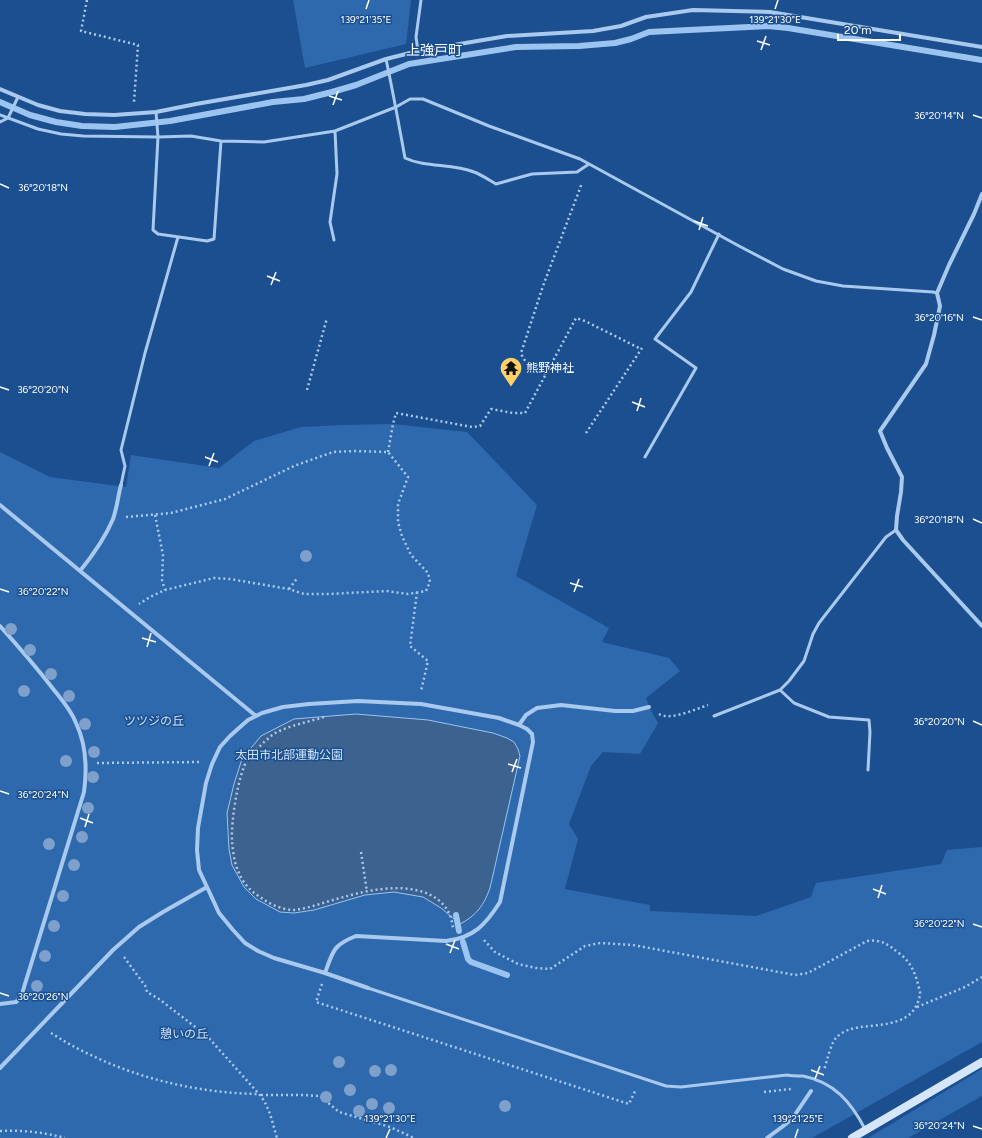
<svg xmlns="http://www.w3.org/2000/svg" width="982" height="1138" font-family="Figtree,'Noto Sans JP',sans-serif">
<rect width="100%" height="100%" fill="#1b4f8f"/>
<path fill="#2e69ad" d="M293,0H411L406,44L305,68Z
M393,424L467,432L537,505L516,576L609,628L602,642L669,658L680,671L646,698L649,707L658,723L640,754L603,752L591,766L569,824L578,839L565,889L650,905V911L756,916L811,897L816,883L941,864L947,850L982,847V1042L812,1138H0V452L50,477L126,487L131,455L219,468L254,441L301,427L342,425Z
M982,1069V1096L908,1138H868Z"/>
<path fill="#3c6290" stroke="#9cc4f0" d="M356,714L428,720L493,733L507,738L514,742L518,749L520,756L490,888C484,905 477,915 460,924L441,908L423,897L394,892L365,895L314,910L294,913L280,912L256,899L244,887L232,865L229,849L227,813L234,784L242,759L261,736L294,719Z"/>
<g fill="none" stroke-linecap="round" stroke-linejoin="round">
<path stroke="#9cc4f0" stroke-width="6" d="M0,102L30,115L56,122L82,126L115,127L170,121L273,102L304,99L332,92L356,85L409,64L516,47L579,46L615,43L631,39L649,32L768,26L788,28L982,60
M456,915L459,931
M463,942L468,959L471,962L507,975"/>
<path stroke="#a9c9ee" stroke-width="2.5" stroke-dasharray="2 3" stroke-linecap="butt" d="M87,0L81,31L138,45L134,102
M546,374C535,369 525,365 521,353L543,286L582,183
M307,390L327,318
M586,433L642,348
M388,452L393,424L396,413L472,427L480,426L491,409L513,413H525L576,318L585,321L641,349
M155,515L163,555L162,580L165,590
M126,517L171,513L225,499L294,466L333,452L354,451L388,452L408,477L398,504V522L402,536L411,555L428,573L430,582L426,591L408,594L386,591L330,594H304L289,589L230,579L214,578L165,590L150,597L139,604
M289,589L298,577
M417,592L410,646L428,661L421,691
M659,714C670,721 696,709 708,705
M324,717C308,722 292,725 277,732C270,736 263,743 257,749C254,752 250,755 248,758C238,775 231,820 232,841C233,851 234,863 239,873C243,884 253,893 263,899C271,905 284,910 294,910C311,908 327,901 344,897C374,888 428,878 448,911C451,916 452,922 453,928
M97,763L200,762
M361,852L367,892
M484,940L495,952L518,964L536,968L550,969L585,946L600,943L633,945L795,975L808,973L867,941C883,939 888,945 900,954C911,962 916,975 919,988C921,994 920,996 918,1002C908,1029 873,1023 851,1029C847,1030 841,1033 838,1036C831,1041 827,1061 824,1070
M124,957L146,987L147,992L159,999L207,1036L259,1094C270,1107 272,1122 277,1138
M322,984L316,1002L629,1104L636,1089
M917,1007L965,987L982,977
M51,1033C64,1041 77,1049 91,1055C142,1080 201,1093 258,1094
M764,1092L791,1089
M261,1095H301L320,1096L339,1112L390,1127L414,1138
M0,1131C22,1130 43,1132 65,1138"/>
<path stroke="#a9c9ee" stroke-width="3" d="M418,51L416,37L421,0
M386,59C393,92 399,125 405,158C426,168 452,163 474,172C482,175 489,180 496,184L532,174L577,172L589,164
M156,112L158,137L153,230L158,234L207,241L214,239L221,141
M0,115L38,129L61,134L83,136L158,137L191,136L221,141L264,142L335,131L396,107L410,99H423L489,126L580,159L739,246L783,269L816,281L843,286L933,292L937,293
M0,122L8,118L18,97
M334,240L330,222L337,174L335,131
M645,457L696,368L655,339L691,292L719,234
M121,485L125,466L121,450L145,353L178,237
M780,690L794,703L829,717L869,720L870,732L868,770
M714,716L780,690L789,681L804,661L813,634L819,623L886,537L896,530
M368,988L666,1086L681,1087L787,1075C792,1076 798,1076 803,1076C834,1082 851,1102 865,1129"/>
<path stroke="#a9c9ee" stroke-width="4" d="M0,89L38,105L60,111L85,114L114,115L156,112L196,104L306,85L328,80L386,59L418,51L507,36L593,31L621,26L646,17L693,10L770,12L982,47
M982,194L974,214L949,265L937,293L940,306L934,335L926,364L880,431L887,448L902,477L901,492L897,516L896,530L903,540L982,626
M0,505L256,716
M80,571C93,555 105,538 113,519C117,508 118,496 121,485
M0,626C19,647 37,668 54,690C62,700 71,710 76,723C86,744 87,770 84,792L21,997L16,1002L0,1004
M519,725L526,715L537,708L561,705L615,711H633L649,707
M325,973C333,951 333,945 356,936L446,941C474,938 486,924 500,902L533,742L532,734L527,729L519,725L499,718L421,704L358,701L309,704L283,707L262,713L248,720L230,736L220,747L212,764L206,783L198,828L197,850L199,870L207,887L219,913L233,930L245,943L258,951L274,958L325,973L368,988
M0,1068L113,950L139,927L163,912L207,887
M767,1138L782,1127L792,1119L811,1091"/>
<path stroke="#d6e6fa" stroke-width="8" d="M852,1138L982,1062"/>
</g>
<g fill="#7ea0ca">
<circle cx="306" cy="556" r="6"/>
<circle cx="11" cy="629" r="6"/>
<circle cx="30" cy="650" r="6"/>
<circle cx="51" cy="674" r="6"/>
<circle cx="24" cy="691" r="6"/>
<circle cx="69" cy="696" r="6"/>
<circle cx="85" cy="724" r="6"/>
<circle cx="94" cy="752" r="6"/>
<circle cx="66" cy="761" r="6"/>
<circle cx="93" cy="777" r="6"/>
<circle cx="88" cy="808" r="6"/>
<circle cx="82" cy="837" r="6"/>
<circle cx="49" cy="844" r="6"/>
<circle cx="74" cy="865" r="6"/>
<circle cx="63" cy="896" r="6"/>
<circle cx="54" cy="926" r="6"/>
<circle cx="45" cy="956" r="6"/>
<circle cx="37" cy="986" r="6"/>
<circle cx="339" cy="1062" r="6"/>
<circle cx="391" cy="1070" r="6"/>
<circle cx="375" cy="1071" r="6"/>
<circle cx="350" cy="1090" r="6"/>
<circle cx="326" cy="1097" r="6"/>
<circle cx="372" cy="1104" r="6"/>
<circle cx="505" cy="1106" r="6"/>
<circle cx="389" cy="1108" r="6"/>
<circle cx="359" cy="1111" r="6"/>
</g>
<path fill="none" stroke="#fff" stroke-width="1.5" d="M366,9L369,0M775,9L778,0M757,41L770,45M761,50L766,36M329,96L342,100M333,105L338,91M973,115L982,118M0,184L9,188M694,221L708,226M699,230L703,217M267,276L280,281M271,285L276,272M973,317L982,320M0,387L9,390M632,402L645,407M637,411L641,398M205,457L218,462M209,466L214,453M973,519L982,523M570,583L583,587M0,589L9,592M574,592L579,579M142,638L156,642M147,647L151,633M973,721L982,725M508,764L521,768M512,772L517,759M0,791L9,794M80,818L93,823M85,827L89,814M873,889L886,894M878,898L882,885M973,924L982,927M446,944L459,949M450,953L455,940M0,993L9,996M811,1070L824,1075M815,1079L820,1066M973,1126L982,1129M386,1138L390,1129M795,1138L798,1129"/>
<defs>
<g id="temple-pin" transform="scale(1.15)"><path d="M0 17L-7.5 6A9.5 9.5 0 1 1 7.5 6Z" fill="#ffd166" stroke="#1b4f8f"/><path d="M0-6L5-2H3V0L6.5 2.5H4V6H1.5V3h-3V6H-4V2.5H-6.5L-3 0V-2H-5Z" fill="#111"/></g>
</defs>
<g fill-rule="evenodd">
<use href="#temple-pin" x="511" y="368"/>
</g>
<g text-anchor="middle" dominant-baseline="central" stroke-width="3" stroke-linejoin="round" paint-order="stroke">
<g font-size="12" fill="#fff" stroke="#1b4f8f" text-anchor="start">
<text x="526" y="368">熊野神社</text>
</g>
<g font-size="12" fill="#cfe3fa" stroke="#1b4f8f">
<text x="154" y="721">ツツジの丘</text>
<text x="289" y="755">太田市北部運動公園</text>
<text x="184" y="1034">憩いの丘</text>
</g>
<g font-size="14" fill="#fff" stroke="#1b4f8f">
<text x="434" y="50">上強戸町</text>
</g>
</g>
<g font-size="10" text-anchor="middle" fill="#fff" stroke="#1b4f8f" stroke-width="3" stroke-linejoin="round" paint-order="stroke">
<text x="366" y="23">139°21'35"E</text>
<text x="775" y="23">139°21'30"E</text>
<text x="939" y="119">36°20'14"N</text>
<text x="43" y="191">36°20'18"N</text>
<text x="939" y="321">36°20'16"N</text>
<text x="43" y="393">36°20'20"N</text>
<text x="939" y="523">36°20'18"N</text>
<text x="43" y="595">36°20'22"N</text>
<text x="939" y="725">36°20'20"N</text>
<text x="43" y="798">36°20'24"N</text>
<text x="939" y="927">36°20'22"N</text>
<text x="43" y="1000">36°20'26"N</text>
<text x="390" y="1122">139°21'30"E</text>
<text x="798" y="1122">139°21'25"E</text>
<text x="939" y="1129">36°20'24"N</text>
</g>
<path d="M838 34v6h62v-6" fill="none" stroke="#ffffff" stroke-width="2"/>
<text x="844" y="34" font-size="12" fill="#ffffff" stroke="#1b4f8f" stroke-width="3" paint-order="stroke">20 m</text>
</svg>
